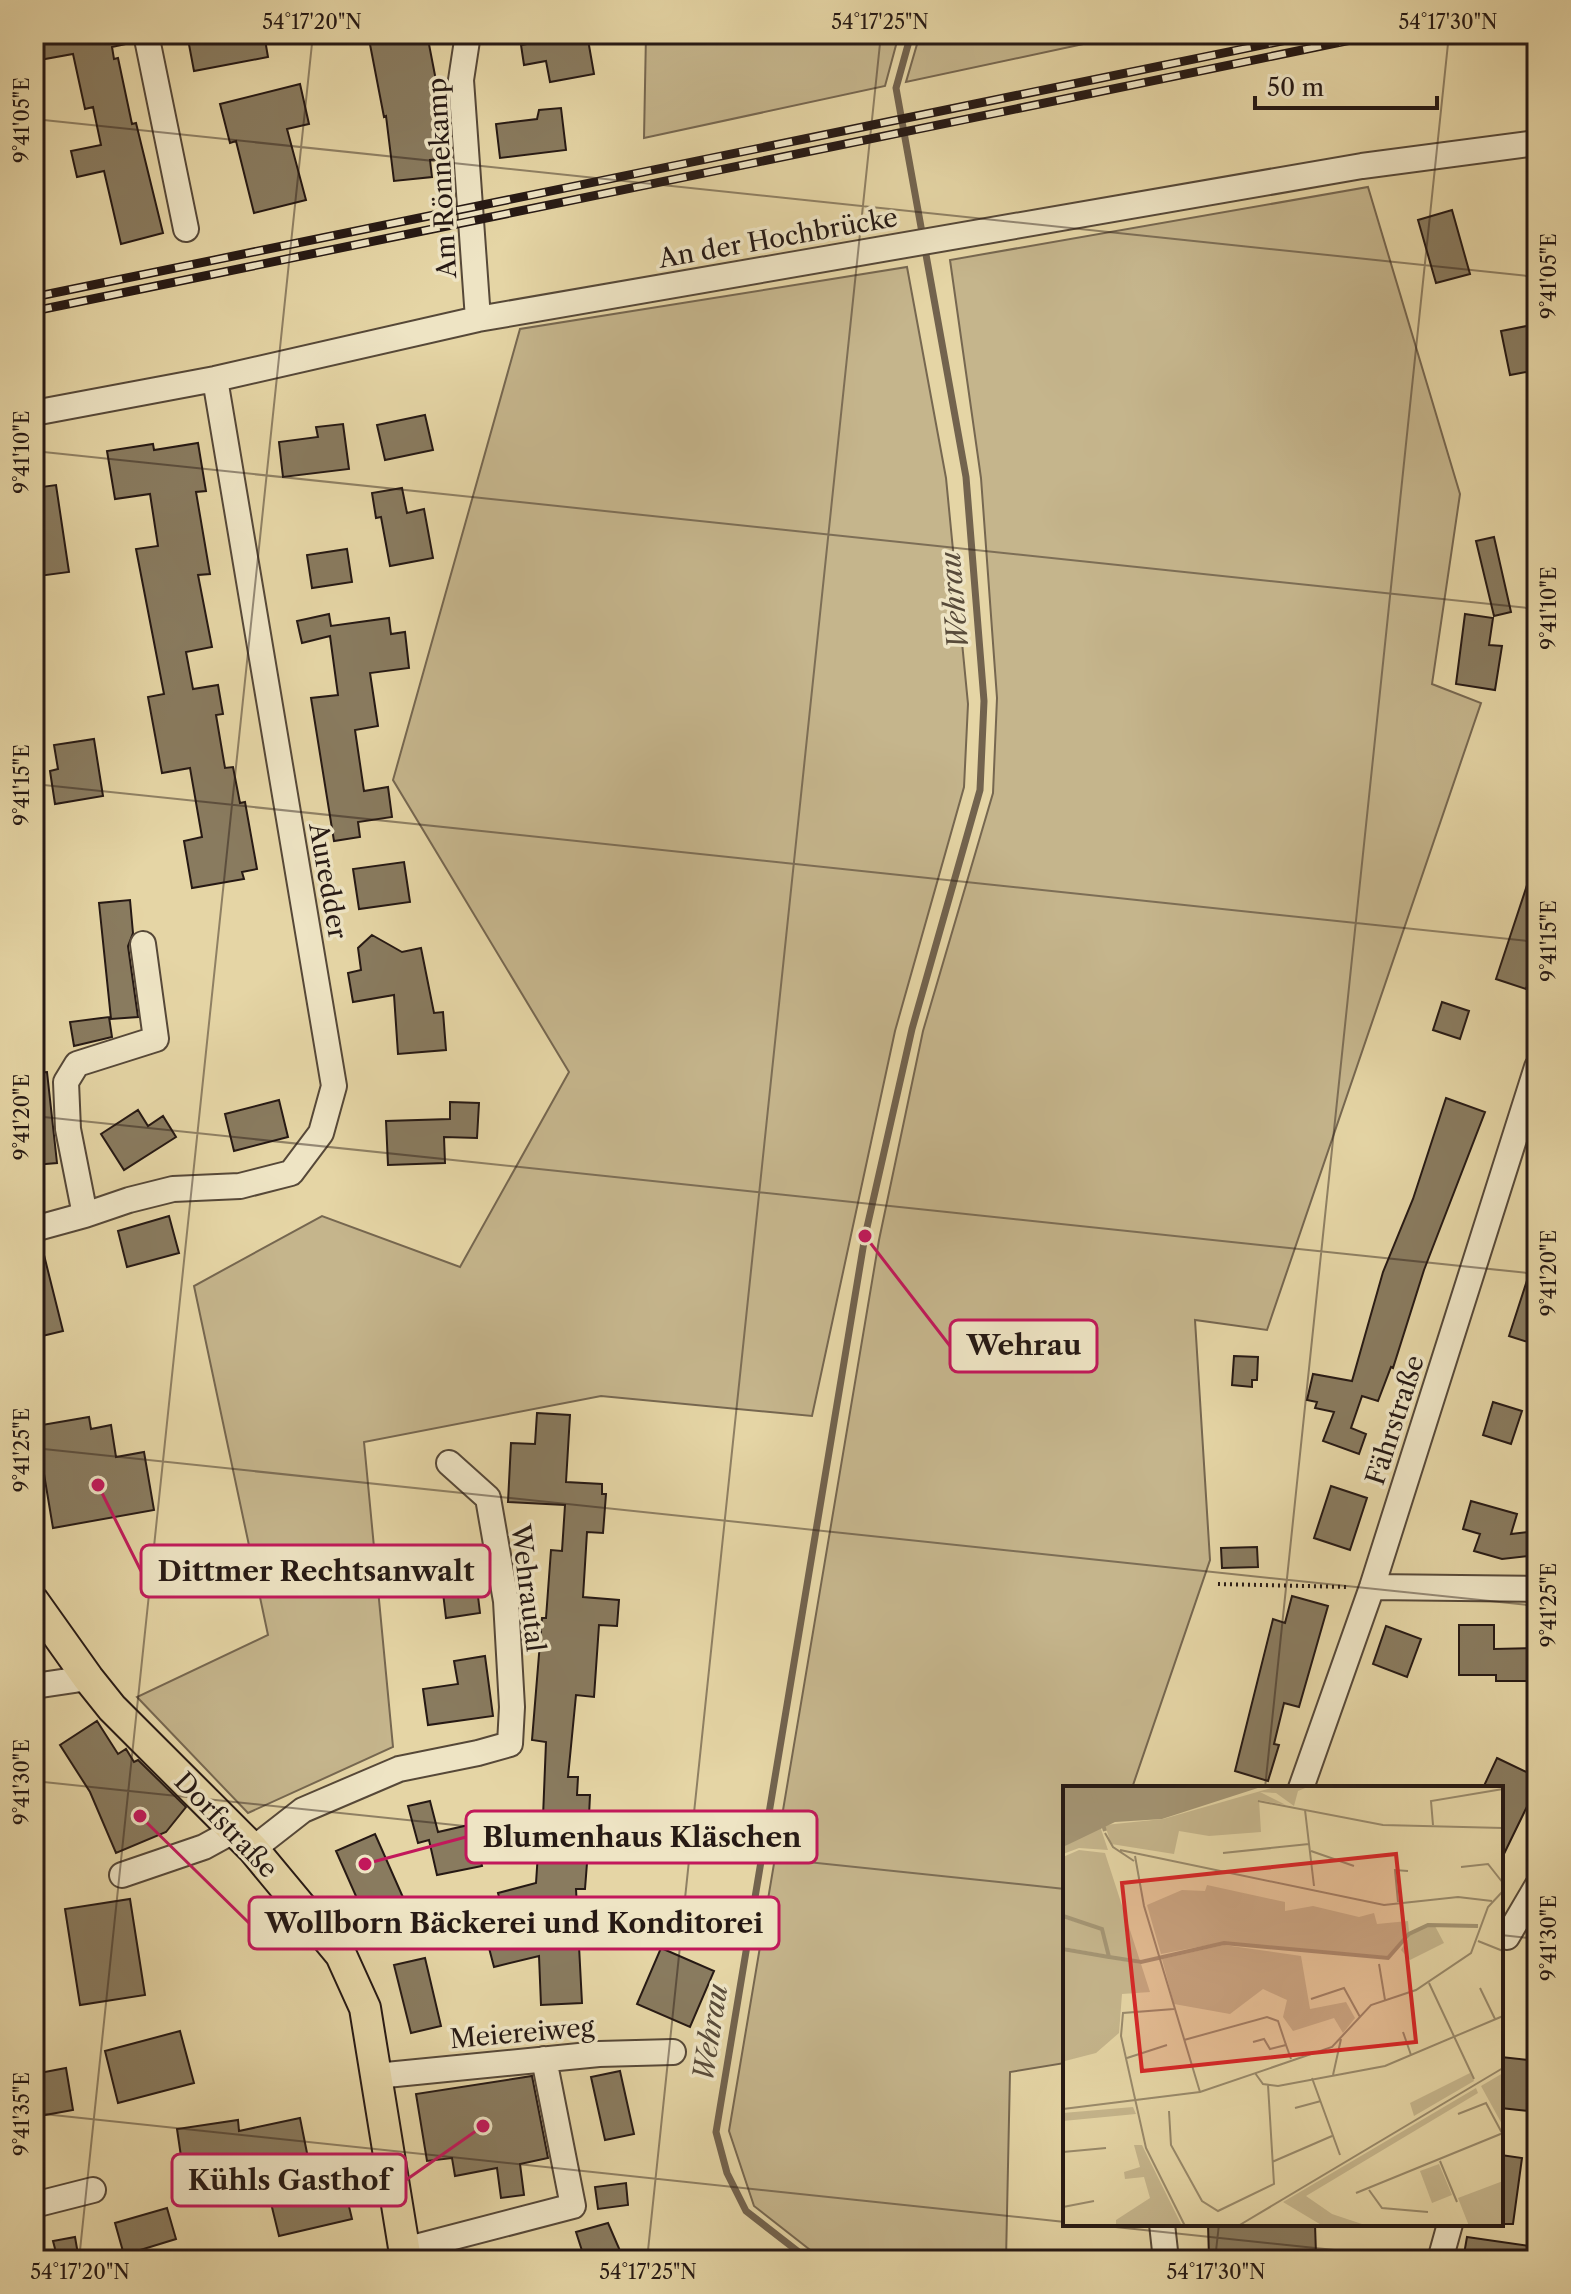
<svg xmlns="http://www.w3.org/2000/svg" width="1571" height="2294" font-family="'Libre Caslon Text',serif">
<rect width="100%" height="100%" fill="#e5d5a5"/>
<filter id="stains"><feTurbulence type="fractalNoise" baseFrequency=".0025" numOctaves="4"/><feColorMatrix values="0 0 0 0 .2 0 0 0 0 .09 0 0 0 0 .02 0 0 0 .5 -.17"/></filter>
<radialGradient id="worn" r=".72"><stop offset=".6" stop-color="#630" stop-opacity="0"/><stop offset="1" stop-color="#630" stop-opacity=".3"/></radialGradient>
<path fill="#c5b58c" stroke="#766750" stroke-width="2" d="M646,34H899L885,86L644,138Z
M920,34H1130L906,82Z
M1368,187L1460,494L1432,684L1481,703L1267,1330L1195,1320L1210,1560L1132,1788H1065V2063L1010,2072L1006,2260H823L754,2206L729,2131L879,1240L923,1031L993,793L997,698L981,478L950,260Z
M907,267L946,478L968,704L964,787L895,1031L812,1416L601,1396L364,1442L393,1747L248,1813L137,1697L268,1635L194,1286L322,1216L460,1267L569,1072L393,780L520,329Z"/>
<g fill="none" stroke-linecap="round" stroke-linejoin="round">
<path stroke="#72634e" stroke-width="7" d="M809,2260L746,2211L727,2173L716,2132L865,1236L912,1029L980,790L984,701L966,477L896,88L911,34"/>
</g>
<path fill="#897b5f" stroke="#261914" stroke-width="2" d="M51,34H125L126,44L112,47L114,59L118,58L132,124L136,123L163,233L121,244L104,171L77,177L71,151L101,145L93,107L85,109L73,54L34,61V37Z
M187,34H264L268,57L194,71Z
M368,34H427L445,127L449,126L452,158L430,160L432,177L394,181L386,116L384,117Z
M587,34L594,74L550,82L546,61L524,65L521,45Z
M300,84L309,124L287,129L306,200L254,213L236,141L230,143L220,104Z
M561,108L566,150L500,158L496,124L537,119L539,110Z
M1452,210L1470,274L1436,283L1418,220Z
M1537,324V370L1510,375L1501,331Z
M425,415L433,450L385,460L377,425Z
M343,424L349,469L283,477L279,442L318,437L316,427Z
M198,443L206,491L196,492L210,574L198,575L212,647L186,652L193,689L218,685L223,714L216,715L225,768L233,767L240,803L245,802L257,869L242,872L244,879L192,888L184,841L202,837L190,768L162,773L148,697L164,694L136,549L158,546L150,494L115,499L107,451L153,444L154,450Z
M56,485L69,572L39,576L36,552H34V488Z
M402,488L407,513L424,509L433,558L390,566L381,517L376,518L372,493Z
M1494,537L1511,612L1494,616L1476,541Z
M347,549L352,582L312,588L307,555Z
M329,614L331,626L389,618L391,634L405,632L409,668L370,673L378,726L355,730L364,791L388,787L392,817L358,822L360,837L334,841L311,698L338,695L330,636L302,643L297,621Z
M1465,614L1493,618L1489,645L1502,646L1495,690L1456,684Z
M94,739L103,796L55,804L50,771L58,769L54,745Z
M404,862L410,902L359,909L353,869Z
M1533,867L1537,868V956L1526,989L1496,979Z
M130,900L133,933L128,946L138,1017L111,1019L99,903Z
M372,935L402,952L421,948L434,1013L443,1012L446,1050L398,1054L394,995L353,1002L348,973L361,970L358,948Z
M1442,1002L1469,1011L1460,1039L1433,1030Z
M109,1017L112,1037L74,1046L70,1022Z
M47,1072L57,1163L34,1165V1073Z
M1446,1098L1485,1112L1424,1270L1393,1368L1391,1367L1378,1401L1362,1396L1351,1428L1366,1434L1359,1454L1323,1441L1334,1412L1315,1408L1317,1402L1307,1400L1313,1374L1352,1381L1383,1272L1413,1199Z
M279,1100L288,1137L234,1151L225,1114Z
M450,1102L479,1103L477,1138L444,1137L445,1163L388,1165L386,1121L450,1119Z
M138,1110L148,1126L163,1116L176,1137L124,1170L101,1134Z
M169,1216L179,1253L127,1267L118,1231Z
M41,1243L63,1331L34,1338V1244Z
M1533,1262L1537,1263V1345L1509,1336Z
M1234,1356L1258,1357L1257,1380H1252V1387L1232,1385Z
M1493,1402L1522,1411L1511,1444L1483,1435Z
M537,1413L570,1415L566,1482L602,1484V1494H606L603,1533L587,1532L583,1597L619,1600L617,1626L599,1625L594,1697L576,1695L568,1777H578L577,1795H590L589,1816L576,1815L574,1862L587,1863L585,1889H576L582,2003L541,2005L539,1956L494,1967L484,1929L506,1924L498,1893L536,1883L539,1838L519,1836L520,1816L543,1817L546,1742L532,1740L542,1618H546L551,1550L562,1551L565,1505L508,1502L511,1443L535,1444Z
M89,1417L91,1429L111,1425L116,1457L144,1452L154,1510L53,1528L36,1426Z
M1331,1486L1367,1498L1350,1550L1314,1538Z
M1471,1501L1517,1514L1511,1534L1537,1531V1555L1502,1559L1474,1551L1480,1534L1463,1529Z
M1257,1547L1258,1567L1222,1568L1221,1548Z
M474,1563L480,1613L446,1618L440,1567Z
M1292,1596L1328,1606L1299,1707L1284,1703L1274,1744L1279,1745L1268,1781L1235,1771L1273,1619L1285,1623Z
M1459,1625H1494V1649L1536,1648V1681H1496V1675H1459Z
M1386,1626L1421,1639L1407,1677L1373,1664Z
M485,1656L493,1716L428,1725L423,1689L458,1684L454,1661Z
M97,1721L118,1754L126,1749L134,1762L138,1760L186,1807L166,1832L116,1853L90,1792L60,1745Z
M1497,1758L1537,1777V1786L1501,1860V1788H1483Z
M430,1801L438,1832L473,1824L482,1866L437,1875L429,1840L418,1843L408,1806Z
M375,1834L413,1920L374,1937L336,1851Z
M130,1899L145,1995L80,2005L65,1909Z
M661,1948L714,1971L690,2027L637,2004Z
M425,1958L441,2026L411,2033L394,1965Z
M180,2031L194,2083L118,2103L105,2051Z
M1501,2057L1537,2061V2112L1501,2108Z
M66,2068L73,2110L34,2117V2074Z
M620,2071L634,2134L605,2140L591,2077Z
M532,2076L548,2158L520,2164L524,2195L501,2198L497,2168L455,2176L452,2158L427,2161L416,2094Z
M300,2118L314,2188L343,2181L352,2219L279,2236L260,2158L183,2170L177,2129L238,2120L239,2131Z
M1501,2155L1522,2158L1513,2224H1501Z
M626,2183L628,2205L598,2209L595,2187Z
M167,2208L176,2239L124,2255L115,2223Z
M608,2223L624,2260H585L576,2232Z
M1208,2224H1315L1316,2254L1209,2258Z
M75,2237L79,2260H58L53,2241Z
M1467,2237L1537,2247V2260H1463Z"/>
<g fill="none" stroke-linecap="round" stroke-linejoin="round">
<g stroke="#564838" stroke-width="28">
<path id="minor" d="M146,34L186,229
M468,34L461,80L478,319
M34,413L215,379L478,319L1362,166L1537,143
M85,1215L129,1200L173,1189L240,1186L291,1173L321,1133L334,1086L215,379
M34,1229L85,1215L68,1129L66,1082L77,1064L156,1039L143,944
M1372,1587L1537,1589
M34,1682L41,1685L88,1678
M1301,1788L1372,1587L1537,1067
M253,1849L303,1810L399,1769L478,1753L510,1744L512,1707L506,1601L488,1498L449,1463
M122,1875L204,1847L235,1830
M1507,1937L1537,1886
M376,2076L599,2054L673,2052
M34,2205L93,2190
M1162,2224L1166,2260
M404,2250L573,2206L544,2059
M1440,2260L1450,2224"/>
</g>
<g stroke="#261914" stroke-width="34">
<path id="major" d="M34,1602L88,1678L112,1708L253,1849L341,1955L365,2008L406,2260"/>
</g>
<path stroke="#261914" stroke-width="4" stroke-dasharray="2 4" stroke-linecap="butt" d="M1218,1584L1348,1587"/>
<use href="#minor" stroke="#eee4c4" stroke-width="24"/>
<use href="#major" stroke="#e5d5a5" stroke-width="30"/>
<g stroke="#261914" stroke-width="9">
<path id="rail" d="M34,297L1316,34
M34,311L1380,34"/>
</g>
<use href="#rail" stroke="#eee4c4" stroke-width="6" stroke-dasharray="18" stroke-linecap="butt"/>
</g>
<path fill="none" stroke="#261914" stroke-width="2" stroke-opacity="0.45" d="M34,119L1537,277M34,451L1537,609M34,784L1537,942M34,1116L1537,1274M34,1448L1537,1606M34,1781L1065,1889M1265,1788L1449,34M1501,1935L1537,1939M34,2113L1065,2222M1087,2224L1430,2260M79,2260L313,34M647,2260L881,34M1215,2260L1219,2224"/>
<g text-anchor="middle" dominant-baseline="central" stroke-width="7" stroke-linejoin="round" paint-order="stroke">
<g font-size="26" fill="#261914" stroke="#eee4c4">
<text transform="translate(442 178) rotate(-93)">Am Rönnekamp</text>
<text transform="translate(778 238) rotate(-10)">An der Hochbrücke</text>
<text transform="translate(328 881) rotate(80)">Auredder</text>
<text transform="translate(1395 1420) rotate(-72)">Fährstraße</text>
<text transform="translate(528 1588) rotate(83)">Wehrautal</text>
<text transform="translate(226 1825) rotate(46)">Dorfstraße</text>
<text transform="translate(522 2033) rotate(-5)">Meiereiweg</text>
</g>
<g font-size="28" font-style="italic" fill="#584b3a" stroke="#eee4c4">
<text transform="translate(954 601) rotate(-95)">Wehrau</text>
<text transform="translate(710 2033) rotate(-81)">Wehrau</text>
</g>
</g>
<g transform="translate(1063 1786)">
<rect width="440" height="440" fill="#e5d5a5"/>
<path d="M215,0H247L235,5L231,20L213,7L197,6L223,19L196,14L198,46L146,50L116,45L111,68L48,58L42,39L100,33ZM37,40L45,64L16,62L0,68V61ZM16,64L42,67L77,175L47,170L40,142L0,129V71ZM144,99L222,116V125L250,120L296,131L311,127L314,138L345,135L346,146L324,171L161,156L98,168L84,119L119,104L142,105ZM0,132L38,144L44,169L0,161ZM365,140H372L381,157L347,174L338,164L347,149ZM161,159L238,170L247,223L283,216L292,232L280,247L271,232L230,245L220,231L224,214L200,203L167,228L111,218L99,173ZM0,164L78,178L87,206L59,208L56,247L33,267L2,275ZM407,287L411,295L351,330L347,317ZM440,287V340L418,300ZM413,302L415,307L243,410L269,428L305,440H260L220,416ZM70,321L73,328L0,335V327ZM71,359H79L119,440H53V434L87,412L81,391L62,393L61,386L77,381ZM376,378L389,409L369,417L357,385ZM440,395V440H406L395,412Z" fill="#c5b58c"/>
<path d="M0,0H201L99,33L52,36L0,61Z" fill="#a49574"/>
<path fill="none" stroke="#a49574" stroke-width="4" d="M28,0L42,45M0,130L39,143L46,171L78,176L161,157L325,172L346,148L365,139L415,140M0,163L46,171"/>
<path fill="none" stroke="#998a6b" stroke-width="2" d="M195,15L320,39L440,42M242,24L251,100M370,39L368,15L440,3M42,47L50,61L71,75M57,64L321,119L395,111L429,115M248,65L291,80M160,67L246,58M72,70L81,120L137,306M398,81L425,78L440,97M335,116L332,84L345,85M415,155L440,165M316,178L322,214M366,197L411,293M417,202L432,233M248,213L281,202L297,231M111,223L60,227L58,250L83,362L122,440M340,246L348,269M121,254L204,231L215,235L223,259M190,256L201,253L207,263L223,259L228,273M64,272L104,259M192,287L200,298L215,300L322,280L440,230M270,289L278,253M249,292L277,369M232,322L258,315M0,323L137,306L269,261L308,219L353,204L408,167L425,121L440,105M106,325L108,359L139,415L155,425L211,398L205,299M395,328L423,317L439,347M0,366L43,362M377,375L394,416M209,376L269,350M306,404L319,422L365,426M293,407L440,347M0,421L31,415M175,440L440,282"/>
<path fill="#d62828" fill-opacity="0.15" stroke="#d62828" stroke-width="4" d="M333,68L353,256L79,285L59,97Z"/>
<rect width="440" height="440" fill="none" stroke="#261914" stroke-width="4"/>
</g>
<path fill="none" stroke="#c2185b" stroke-width="3" d="M865 1236L950 1346M98 1485L141 1571M365 1864L466 1837M140 1816L249 1923M483 2126L406 2180"/>
<g fill="#c2185b" stroke="#eee4c4" stroke-width="3">
<circle cx="865" cy="1236" r="8"/>
<circle cx="98" cy="1485" r="8"/>
<circle cx="365" cy="1864" r="8"/>
<circle cx="140" cy="1816" r="8"/>
<circle cx="483" cy="2126" r="8"/>
</g>
<g fill="#eee4c4" stroke="#c2185b" stroke-width="3">
<rect x="950" y="1320" width="147" height="52" rx="8"/>
<rect x="141" y="1545" width="349" height="52" rx="8"/>
<rect x="466" y="1811" width="351" height="52" rx="8"/>
<rect x="249" y="1897" width="530" height="52" rx="8"/>
<rect x="172" y="2154" width="234" height="52" rx="8"/>
</g>
<g font-size="28" text-anchor="middle" font-weight="bold" fill="#261914">
<text x="1024" y="1355">Wehrau</text>
<text x="316" y="1581">Dittmer Rechtsanwalt</text>
<text x="642" y="1847">Blumenhaus Kläschen</text>
<text x="514" y="1933">Wollborn Bäckerei und Konditorei</text>
<text x="289" y="2190">Kühls Gasthof</text>
</g>
<rect width="1571" height="2294" fill="none" stroke="#e5d5a5" stroke-width="88"/>
<path d="M1255 96v12h182v-12" fill="none" stroke="#261914" stroke-width="4"/>
<text x="1267" y="96" font-size="24" fill="#261914" stroke="#eee4c4" stroke-width="6" paint-order="stroke">50 m</text>
<rect x="44" y="44" width="1483" height="2206" fill="none" stroke="#261914" stroke-width="3"/>
<g font-size="20" text-anchor="middle" fill="#261914">
<text x="312" y="29">54°17'20"N</text>
<text x="880" y="29">54°17'25"N</text>
<text x="1448" y="29">54°17'30"N</text>
<text transform="translate(22 120) rotate(-90)" y="7">9°41'05"E</text>
<text transform="translate(1549 276) rotate(-90)" y="7">9°41'05"E</text>
<text transform="translate(22 452) rotate(-90)" y="7">9°41'10"E</text>
<text transform="translate(1549 608) rotate(-90)" y="7">9°41'10"E</text>
<text transform="translate(22 785) rotate(-90)" y="7">9°41'15"E</text>
<text transform="translate(1549 941) rotate(-90)" y="7">9°41'15"E</text>
<text transform="translate(22 1117) rotate(-90)" y="7">9°41'20"E</text>
<text transform="translate(1549 1273) rotate(-90)" y="7">9°41'20"E</text>
<text transform="translate(22 1450) rotate(-90)" y="7">9°41'25"E</text>
<text transform="translate(1549 1605) rotate(-90)" y="7">9°41'25"E</text>
<text transform="translate(22 1782) rotate(-90)" y="7">9°41'30"E</text>
<text transform="translate(1549 1938) rotate(-90)" y="7">9°41'30"E</text>
<text transform="translate(22 2114) rotate(-90)" y="7">9°41'35"E</text>
<text x="80" y="2279">54°17'20"N</text>
<text x="648" y="2279">54°17'25"N</text>
<text x="1216" y="2279">54°17'30"N</text>
</g>
<rect width="100%" height="100%" filter="url(#stains)"/>
<rect width="100%" height="100%" fill="url(#worn)"/>
</svg>
